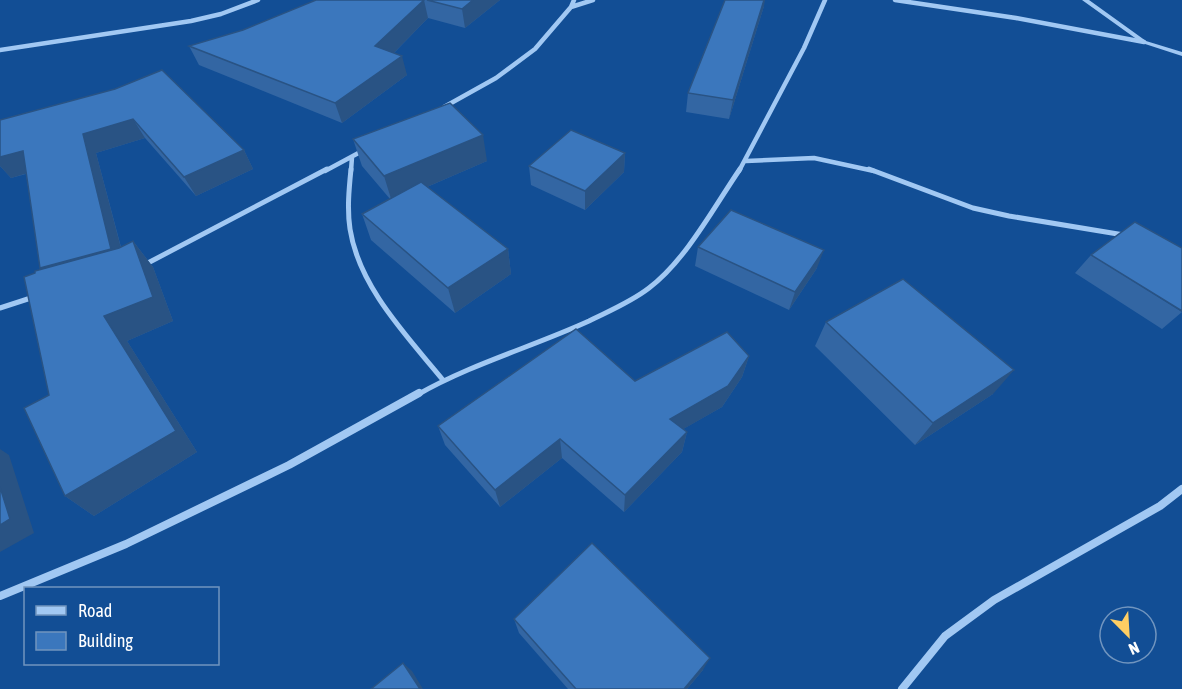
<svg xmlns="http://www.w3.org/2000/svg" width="1182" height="689" font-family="'Asap Condensed',sans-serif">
<rect width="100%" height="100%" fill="#124e95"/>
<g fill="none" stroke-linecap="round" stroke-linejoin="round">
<path stroke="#a1c8f3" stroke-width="4.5" d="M895,0L1016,18L1144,42
M571,7L593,0
M0,50L191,21L221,14L258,0
M444,107L496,78L535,49L571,7L574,0
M746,161L814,158L874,171
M325,171L364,150
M351,171L352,157
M739,171L804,48L825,0"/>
<path stroke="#a1c8f3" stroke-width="5" d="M351,169C349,189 347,209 350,229C359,287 407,336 443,380
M869,169L973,208L1009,216L1124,235
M144,265L327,169
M0,308L37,296
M417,395C471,364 532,347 589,321C609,311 631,302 649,288C686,260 714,207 740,169"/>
<path stroke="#a1c8f3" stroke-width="8" d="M0,596L126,544L289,465L419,393
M902,689L945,636L994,600L1160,506L1182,489"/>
<path fill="#a1c8f3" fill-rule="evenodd" d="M1082,0H1089L1146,41L1182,52V56L1142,43Z"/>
</g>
<path fill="#3366a3" d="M316,0H500L465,28L428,18L394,53L407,75L342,123L199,65L189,46L243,30Z
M764,6L729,119L686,112L688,93Z
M115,89L244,150L253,169L196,196L145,138L96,153L121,247L133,241L153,267L173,321L127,341L197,452L94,516L65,496L49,395L35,273L41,269L26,174L11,178L0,166V120Z
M353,139L487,161L427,187L508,249L511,274L455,313L371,240L362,214L390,199L362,166Z
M625,153L624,172L585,210L531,185L529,166Z
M698,247L817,268L789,310L695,266Z
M1091,255L1182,312L1162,329L1075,273Z
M826,322L993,394L915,445L815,346Z
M749,356L742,377L722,407L683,429L687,432L682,452L624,512L562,458L500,507L445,445L438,426Z
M514,619L703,670L687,689H568L519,633Z"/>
<path fill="#295384" d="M424,0L428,18L381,66L375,46Z
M473,0H500L465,28L462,9Z
M764,0H765L764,6L729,119L733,100Z
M402,56L407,75L342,123L335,103Z
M133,119L145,138L96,153L126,267L58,287L40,268L83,134Z
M483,135L487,161L392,202L384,176Z
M244,150L253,169L196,196L184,177Z
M23,151L38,170L11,178L0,166V157Z
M625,153L624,172L585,210V191Z
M133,241L153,267L173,321L127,341L197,452L94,516L65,496L104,316Z
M508,249L511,274L455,313L448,288Z
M824,250L817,268L789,310L795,292Z
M749,356L742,377L722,407L666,439L670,419Z
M1014,370L993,394L915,445L933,423Z
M687,432L682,452L624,512L625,495Z
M560,439L562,458L500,507L495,490Z
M0,449L9,455L34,533L0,552Z
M710,658L703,670L687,689H684Z
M403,663L412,671L423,689H420Z"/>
<path fill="#3b77bd" stroke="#295384" stroke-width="1.5" d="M316,0H424L375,46L402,56L335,103L189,46L243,30Z
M427,0H473L462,9Z
M725,0H764L733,100L688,93Z
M162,70L244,150L184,177L133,119L83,134L111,249L40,268L23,151L0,157V120L115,89Z
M450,103L483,135L384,176L353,139Z
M571,130L625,153L585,191L529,166Z
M421,182L508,249L448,288L362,214Z
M731,210L824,250L795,292L698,247Z
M1135,222L1182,248V311L1091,255Z
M133,241L153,297L104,316L176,431L65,496L24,408L49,395L24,277L35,273V271L119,248Z
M903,279L1014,370L933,423L826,322Z
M576,329L635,381L727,332L749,356L728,386L670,419L687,432L625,495L560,439L495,490L438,426Z
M0,487L10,519L0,525Z
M592,543L710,658L684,689H576L514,619Z
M403,663L420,689H371Z"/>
<rect x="24" y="587" width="195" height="78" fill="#124e95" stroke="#7195bf" stroke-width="1.5"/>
<rect x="36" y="606" width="30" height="9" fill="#a1c8f3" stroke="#7195bf" stroke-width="1.5"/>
<text x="78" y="617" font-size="18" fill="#ffffff">Road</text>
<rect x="36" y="632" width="30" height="18" fill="#3b77bd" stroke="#7195bf" stroke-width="1.5"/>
<text x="78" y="647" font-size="18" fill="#ffffff">Building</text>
<g transform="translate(1128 635) rotate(156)"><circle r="28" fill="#124e95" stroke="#7195bf" stroke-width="1.5"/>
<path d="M0-4.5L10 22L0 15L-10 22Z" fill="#ffce63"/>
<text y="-9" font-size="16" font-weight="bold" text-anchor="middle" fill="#ffffff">N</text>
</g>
</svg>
